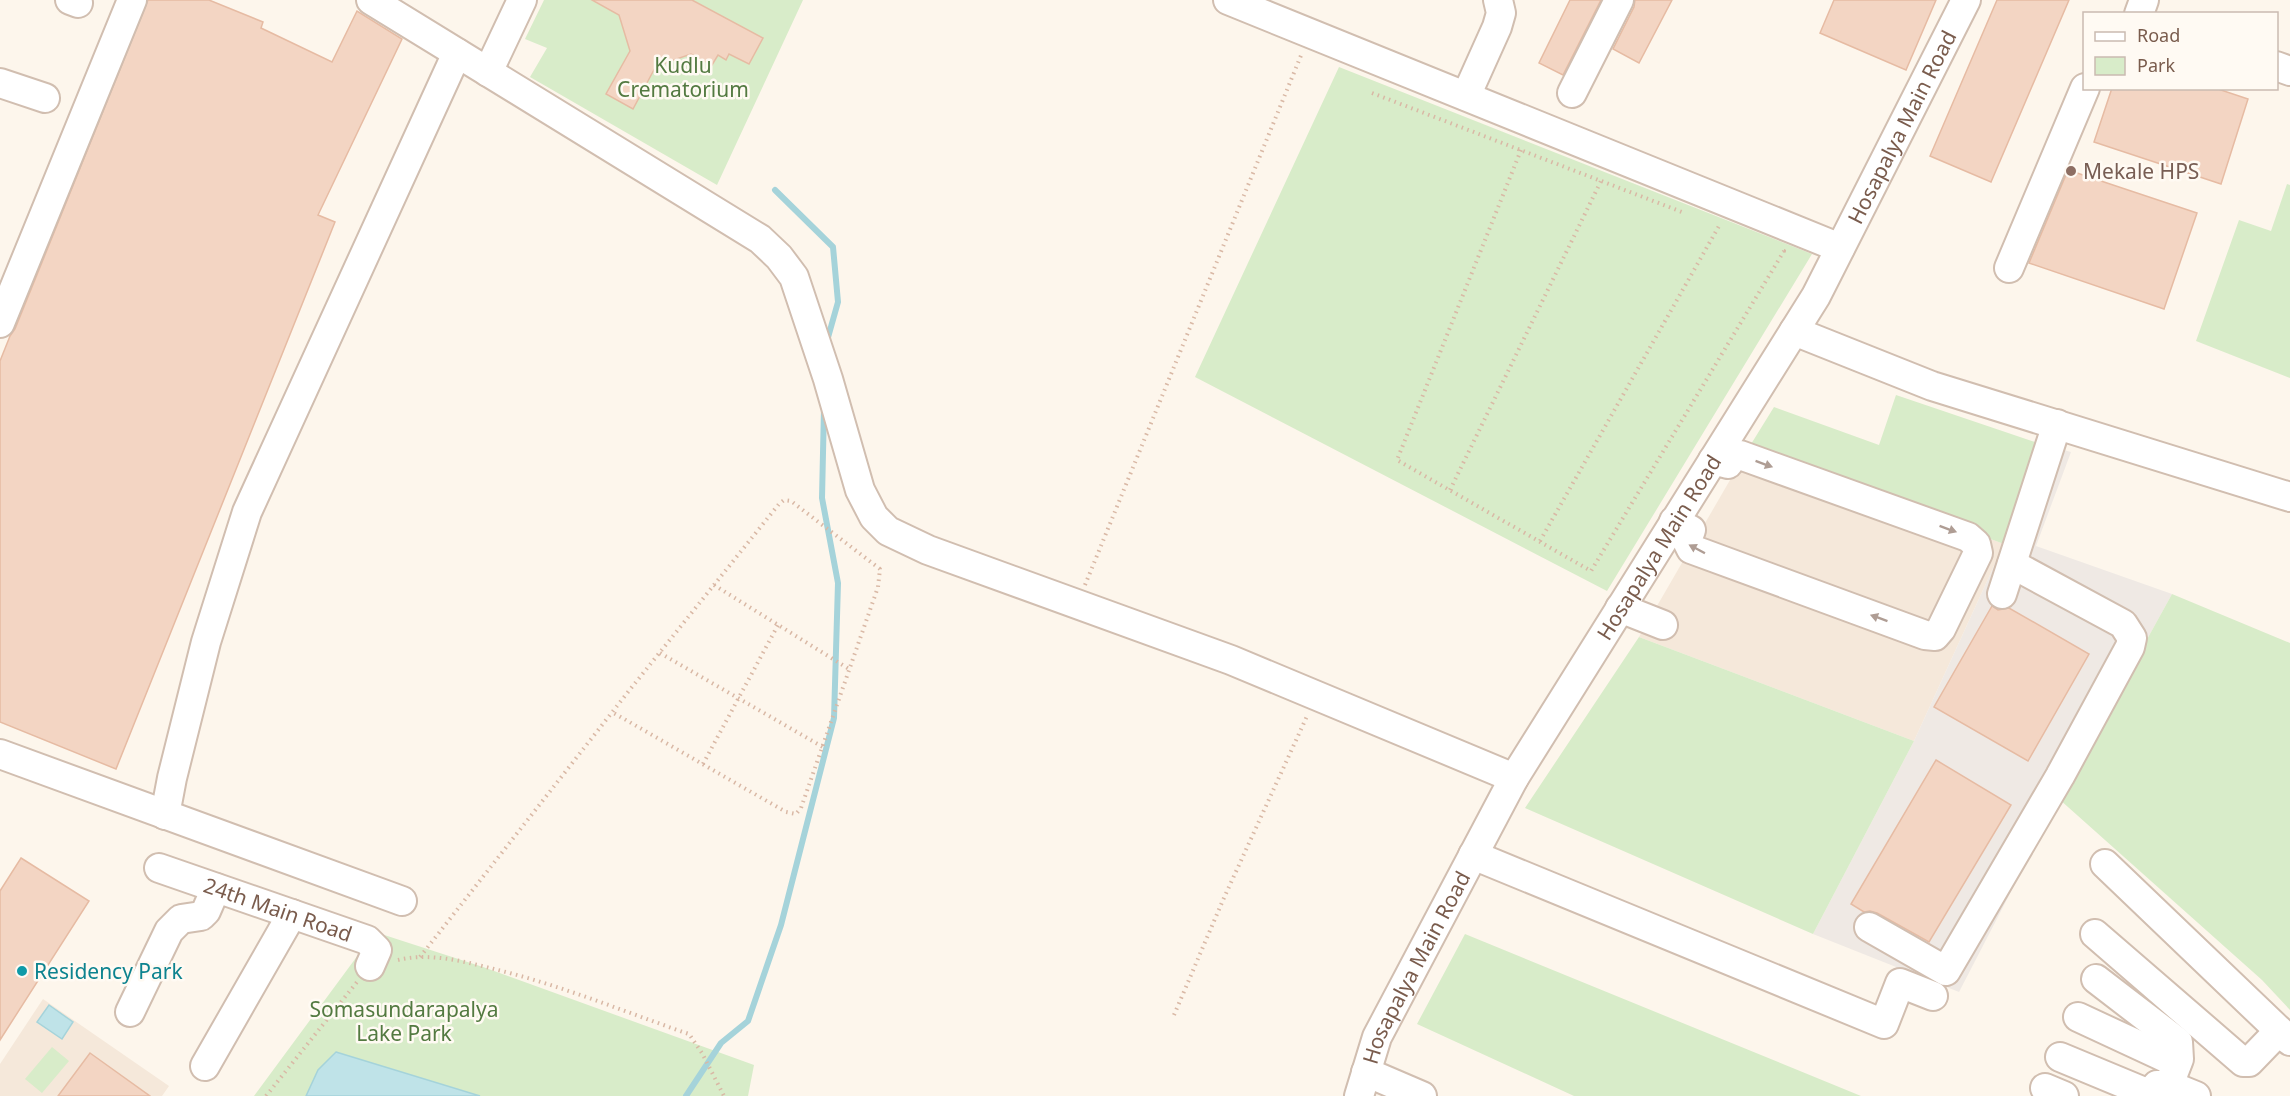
<svg xmlns="http://www.w3.org/2000/svg" width="2290" height="1096" font-family="'Noto Sans',sans-serif">
<rect width="100%" height="100%" fill="#fdf6ec"/>
<path fill="#f5e8da" d="M1748,449L2004,544L1914,741L1639,637Z
M43,999L169,1086L162,1096H0V1064Z"/>
<path fill="#efe9e4" d="M2038,443L2071,452L2036,546L2172,594L2059,799L1959,992L1813,934L1914,741L2004,544Z"/>
<path fill="#d8ecc9" d="M544,0H803L717,185L530,77L547,48L525,39Z
M1339,67L1812,254L1607,591L1195,377Z
M2287,184L2290,185V378L2196,341L2239,220L2271,231Z
M1896,395L2038,443L2004,544L1748,449L1774,407L1879,445Z
M2172,594L2290,643V1010L2262,980L2059,799Z
M1639,637L1914,741L1813,934L1525,808Z
M375,932L483,967L754,1065L748,1096H254Z
M1465,934L1861,1096H1574L1417,1024Z
M52,1047L69,1061L42,1093L25,1079Z"/>
<path fill="#bfe3e8" stroke="#a5d3da" stroke-width="1.5" d="M49,1005L73,1022L62,1039L37,1022Z
M336,1052L480,1096H306L318,1070Z"/>
<g fill="none" stroke-linecap="round" stroke-linejoin="round">
<path stroke="#a5d3da" stroke-width="6" d="M775,190L833,247L838,302L827,341
M686,1096L721,1043L748,1021L781,925L834,718L838,583L822,498L824,408"/>
</g>
<path fill="#f3d5c3" stroke="#e6bba3" stroke-width="1.5" d="M148,0H209L263,22L261,28L332,62L357,11L402,39L318,215L335,222L116,769L0,722V361L10,336L15,329Z
M592,0H692L763,38L749,64L729,54L726,60L718,55L712,65L691,54L656,66L633,109L606,94L630,51L619,15Z
M1570,0H1601L1563,75L1539,63Z
M1635,0H1672L1639,63L1613,49L1634,7Z
M1834,0H1936L1906,70L1820,33Z
M1997,0H2069L1991,182L1930,156Z
M2112,88H2215L2248,99L2221,184L2094,142Z
M2068,170L2197,213L2164,309L2029,263Z
M1992,606L1998,610L2009,608L2089,654L2028,761L1934,707Z
M1936,760L2011,805L1929,942L1877,913L1870,911L1864,912L1851,904Z
M21,858L89,901L0,1040V891Z
M90,1053L150,1096H58Z"/>
<g fill="none" stroke-linecap="round" stroke-linejoin="round">
<g stroke="#d1beb0" stroke-width="32">
<g id="minor">
<path d="M70,0L78,3"/>
<path d="M371,0L760,239L779,257L794,277L828,379L860,490L874,517L888,531L928,550L1231,660L1514,778"/>
<path d="M1228,0L1840,248"/>
<path d="M2139,14L2144,0"/>
<path d="M2276,66L2290,71"/>
<path d="M488,72L522,0"/>
<path d="M0,83L45,98"/>
<path d="M1572,93L1619,0"/>
<path d="M1466,96L1497,27L1501,13L1498,0"/>
<path d="M2009,268L2085,88"/>
<path d="M0,323L132,0"/>
<path d="M1794,331L1932,386L2290,497"/>
<path d="M1674,521L1691,530L1687,541L1691,549L1925,635L1935,636L1941,629L1978,553L1976,544L1968,537L1740,455L1733,456L1728,464L1713,460"/>
<path d="M2002,594L2057,424"/>
<path d="M1620,608L1663,625"/>
<path d="M0,754L402,901"/>
<path d="M165,815L172,778L206,642L247,512L457,53"/>
<path d="M1473,855L1884,1024L1900,983L1933,996"/>
<path d="M2105,864L2290,1041"/>
<path id="s1" d="M159,868L367,940L377,950L370,966"/>
<path d="M1869,927L1946,971L2060,776L2130,647L2132,638L2123,624L2012,564"/>
<path d="M2095,934L2243,1062H2249L2279,1031"/>
<path d="M2096,979L2178,1042L2179,1059L2169,1085"/>
<path d="M130,1012L169,931L181,919L201,916L206,911L216,888"/>
<path d="M2078,1017L2177,1063"/>
<path d="M2060,1057L2149,1094"/>
<path d="M205,1066L292,914"/>
<path d="M1366,1072L1422,1096"/>
<path d="M2045,1088L2064,1096"/>
<path d="M2152,1091L2157,1085H2169L2196,1096"/>
<path id="s2" d="M1359,1096L1377,1037L1514,778L1816,296L1966,0"/>
</g>
</g>
<path stroke="#d9b8a5" stroke-width="4" stroke-dasharray="1.5 4.5" stroke-linecap="butt" d="M1372,93L1682,212
M1521,150L1397,460L1591,571L1784,251L1781,250
M1450,490L1601,181
M1540,541L1719,226
M714,585L849,669
M1085,585L1302,53
M660,653L823,747
M703,764L778,625
M420,957L628,692L779,504L784,500L791,501L880,569L878,587L801,808L796,814L786,812L612,712
M398,960C431,952 466,962 498,970C563,986 625,1012 689,1034L702,1053L724,1096
M1174,1015L1223,900L1308,714
M266,1096L357,982"/>
<use href="#minor" stroke="#fff" stroke-width="28"/>
</g>
<defs><path id="oneway-solid" d="M-6-.8H1V-3.2L6.5 0L1 3.2V.8H-6Z" transform="scale(1.5)"/></defs>
<g fill="#af9d94">
<use href="#oneway-solid" transform="translate(1764 464) rotate(20)"/>
<use href="#oneway-solid" transform="translate(1948 529) rotate(20)"/>
<use href="#oneway-solid" transform="translate(1697 549) rotate(-152)"/>
<use href="#oneway-solid" transform="translate(1879 618) rotate(-160)"/>
</g>
<circle fill="#8d6e63" stroke="#fffaf3" stroke-width="2" cx="2071" cy="171" r="6"/>
<circle fill="#0f9aa8" stroke="#fffaf3" stroke-width="2" cx="22" cy="971" r="6"/>
<g text-anchor="middle" dominant-baseline="central" stroke-width="5" stroke-linejoin="round" paint-order="stroke">
<g font-size="21" fill="#537a41" stroke="#fffaf3">
<text x="683" y="65">Kudlu<tspan x="683" dy="24">Crematorium</tspan></text>
<text x="404" y="1009">Somasundarapalya<tspan x="404" dy="24">Lake Park</tspan></text>
</g>
<g font-size="21" fill="#7a5c4d" stroke="#fffaf3">
<text stroke="none"><textPath href="#s2" startOffset="1113">Hosapalya Main Road</textPath></text>
<text stroke="none"><textPath href="#s2" startOffset="627">Hosapalya Main Road</textPath></text>
<text stroke="none"><textPath href="#s1" startOffset="126">24th Main Road</textPath></text>
<text stroke="none"><textPath href="#s2" startOffset="141">Hosapalya Main Road</textPath></text>
</g>
<g font-size="21" fill="#785e54" stroke="#fffaf3" text-anchor="start">
<text x="2083" y="171">Mekale HPS</text>
</g>
<g font-size="21" fill="#0d838f" stroke="#fffaf3" text-anchor="start">
<text x="34" y="971">Residency Park</text>
</g>
</g>
<rect x="2083" y="12" width="195" height="78" fill="#fffaf3" stroke="#cabbb1" stroke-width="1.5"/>
<rect x="2095" y="32" width="30" height="9" fill="#ffffff" stroke="#cabbb1" stroke-width="1.5"/>
<text x="2137" y="42" font-size="18" fill="#7a5c4d">Road</text>
<rect x="2095" y="57" width="30" height="18" fill="#d8ecc9" stroke="#cabbb1" stroke-width="1.5"/>
<text x="2137" y="72" font-size="18" fill="#7a5c4d">Park</text>
</svg>
